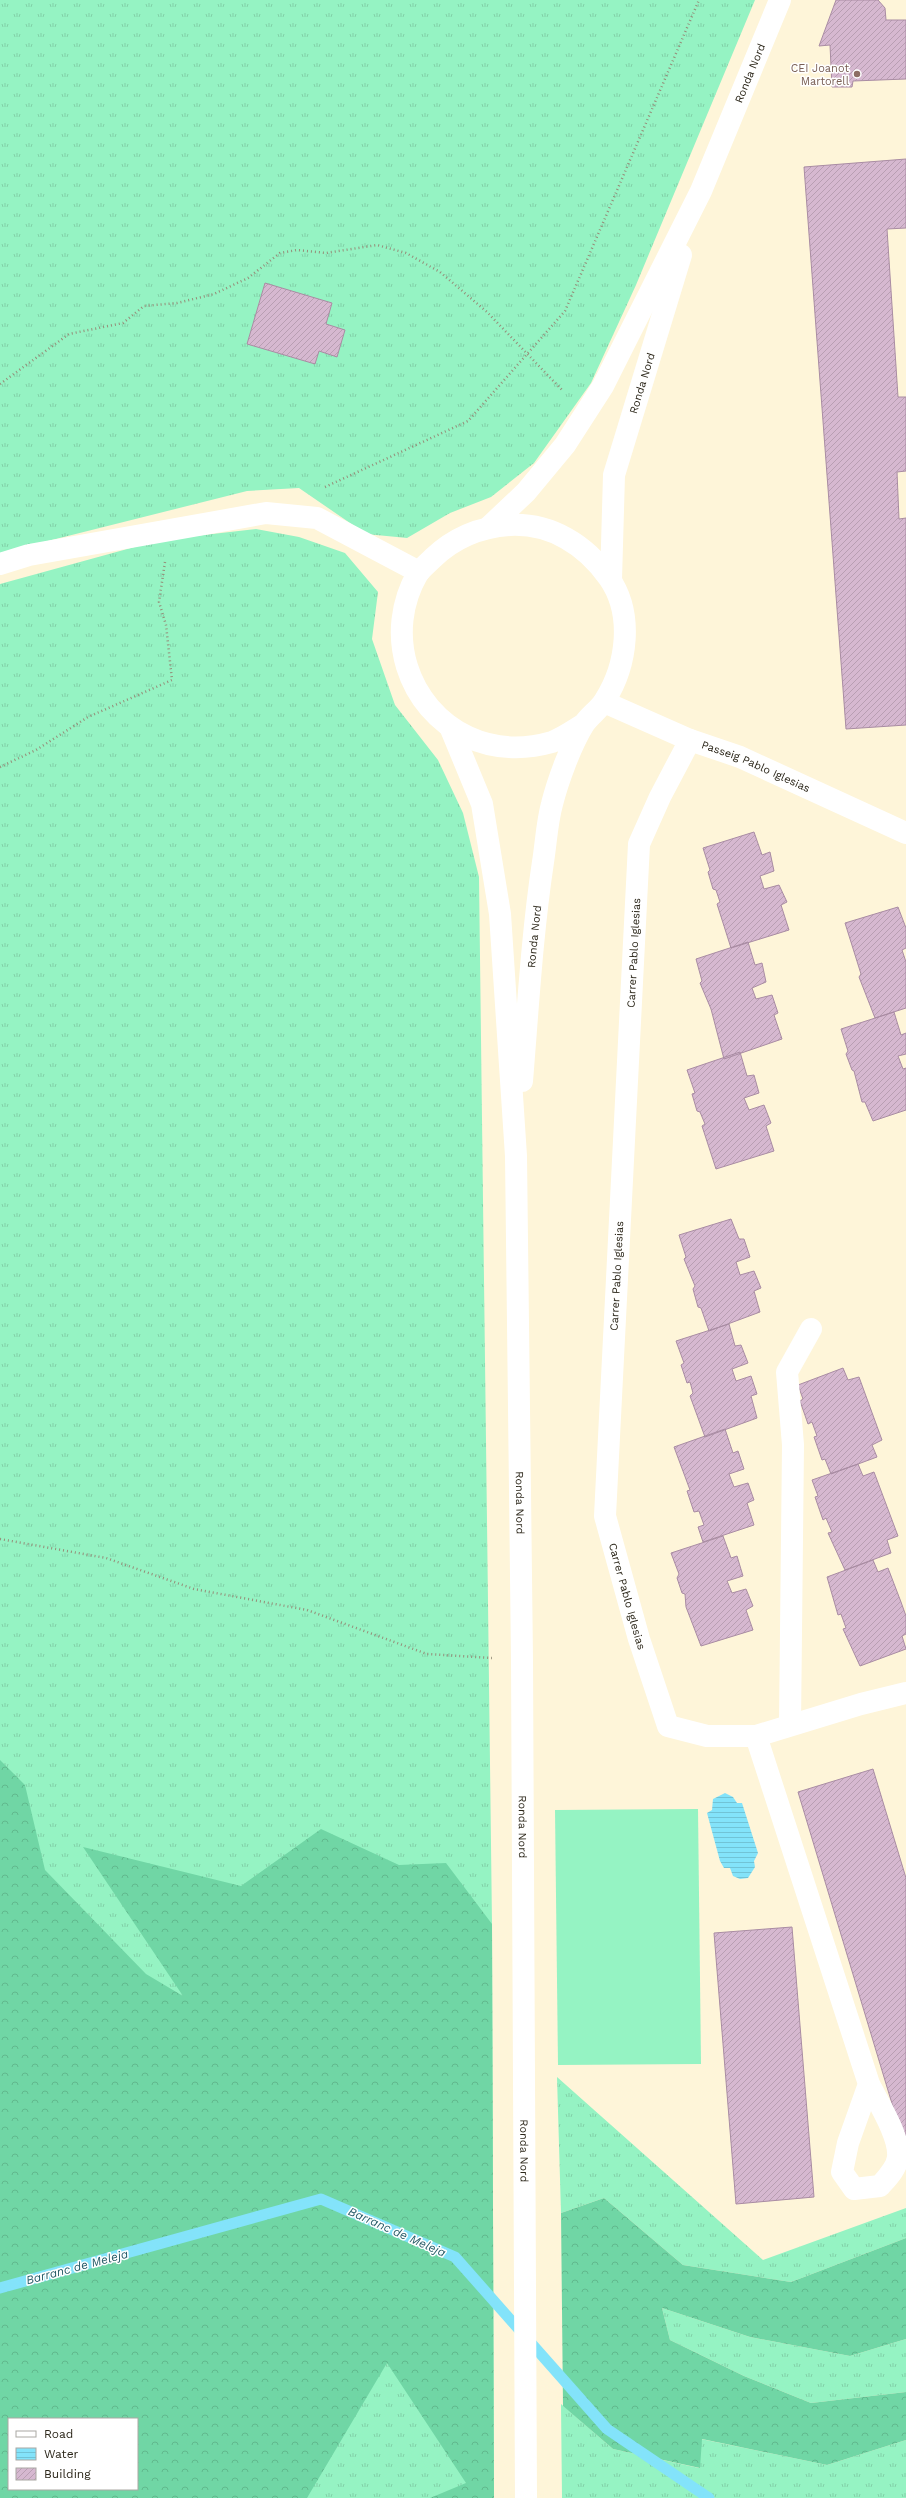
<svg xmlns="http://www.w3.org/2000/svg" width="906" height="2498" font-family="'Work Sans',sans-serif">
<defs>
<pattern id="grass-tufts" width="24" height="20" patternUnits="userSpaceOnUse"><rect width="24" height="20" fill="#95f3c3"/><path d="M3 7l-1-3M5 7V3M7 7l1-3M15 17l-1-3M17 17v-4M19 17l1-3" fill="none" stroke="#81d0a7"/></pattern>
<pattern id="forest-crowns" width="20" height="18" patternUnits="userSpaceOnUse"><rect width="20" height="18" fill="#70d6a5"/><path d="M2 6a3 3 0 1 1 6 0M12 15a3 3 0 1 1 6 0" fill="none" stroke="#61b88d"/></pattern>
<pattern id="water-rules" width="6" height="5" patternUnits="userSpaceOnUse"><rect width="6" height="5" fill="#83e3fa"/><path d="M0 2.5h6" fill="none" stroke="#71c3d6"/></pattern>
<pattern id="building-hatch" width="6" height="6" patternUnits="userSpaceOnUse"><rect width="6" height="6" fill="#d6b8d0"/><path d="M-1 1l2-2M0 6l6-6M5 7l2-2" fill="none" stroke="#b89eb2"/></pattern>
</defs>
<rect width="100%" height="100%" fill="#fef5d9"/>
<path fill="url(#grass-tufts)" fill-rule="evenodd" d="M0,0H755L636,285L591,383L534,463L491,497L450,513L407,538L366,534L299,488L247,491L0,553Z
M256,529L299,537L345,553L378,592L372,639L395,705L438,760L463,813L479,877L492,1924L494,2498H0V584L160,540ZM9,2419H137V2489H9Z
M557,2077L763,2260L906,2208V2238L791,2282L683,2265L604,2198L561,2213Z
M662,2308L750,2337L850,2356L906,2339V2392L811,2403L744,2376L670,2340Z
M561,2404L613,2449L699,2468L701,2439L827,2465L906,2440V2498H562Z"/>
<path fill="url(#forest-crowns)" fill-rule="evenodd" d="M0,1760L25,1785L45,1870L146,1974L183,1996L83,1847L241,1886L321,1829L399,1865L446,1863L492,1924L494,2498H430L466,2483L387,2363L307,2498H0ZM9,2419H137V2489H9Z
M604,2198L683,2265L791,2282L906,2238V2339L850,2356L750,2337L662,2308L670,2340L744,2376L811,2403L906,2392V2440L827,2465L702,2439L700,2468L613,2449L563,2406L561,2213Z"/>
<path fill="#95f3c3" d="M698,1809L701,2064L558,2065L555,1810Z"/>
<path fill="url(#water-rules)" d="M725,1793L733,1797L737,1803H742L758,1853L754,1861L755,1867L748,1878L740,1879L733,1876L730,1868H724L720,1861L707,1813L712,1810L713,1799Z"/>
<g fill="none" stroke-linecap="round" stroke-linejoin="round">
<path stroke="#83e3fa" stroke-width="11" d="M0,2288L321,2199L455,2257L607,2429L709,2498"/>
</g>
<path fill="url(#building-hatch)" stroke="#a98ca3" d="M836,0H878L885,8L886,20H906V79L853,81L852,87H832L830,45L819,46Z
M906,159V228L887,229L898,397H906V471L897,472L899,519L906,518V725L846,729L804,167Z
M265,283L332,303L326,324L345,330L337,357L319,351L315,364L247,344Z
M754,832L762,855L770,852L774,871L760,876L764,889L779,885L787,902L781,905L789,930L731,948L717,904L720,902L716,890L713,889L708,872L710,870L703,848Z
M898,907L906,928V948L902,950L906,962V1008L875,1018L859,977L861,974L845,923Z
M748,942L755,965L762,963L766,982L752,988L756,999L772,995L778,1013L774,1015L782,1039L724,1059L711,1009L700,983L702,981L696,959Z
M894,1012L901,1035L906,1033V1054L898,1056L903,1069L906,1068V1110L873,1121L865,1102H862L854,1071L852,1070L846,1054L848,1051L841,1029Z
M740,1052L747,1076L754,1075L759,1093L744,1098L749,1110L764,1105L771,1123L766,1126L774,1151L716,1169L702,1126L705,1124L700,1112L697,1111L692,1094L695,1093L687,1070Z
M731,1219L739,1239H744L750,1257L736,1262L740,1275L754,1271L761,1288L754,1291L760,1312L709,1331L701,1308L698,1307L693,1289L695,1286L684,1259L686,1257L679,1235Z
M729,1324L735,1346L741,1345L748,1363L732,1369L736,1381L751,1376L757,1394L751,1396L757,1418L705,1437L690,1396L693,1393L690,1382L687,1383L681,1365L684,1363L676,1341Z
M843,1368L848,1380L859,1377L882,1440L872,1445L877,1457L831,1474L825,1459L822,1460L814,1437L817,1436L812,1422L808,1424L800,1401L803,1399L798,1385Z
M725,1429L733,1453L738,1451L744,1469L729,1474L734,1487L748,1483L754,1500L747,1503L754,1525L703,1542L698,1527L704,1525L699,1511L694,1512L687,1491L690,1490L674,1447Z
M858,1464L863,1476L874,1472L898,1536L887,1540L891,1553L845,1570L828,1533L832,1532L826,1518L823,1520L815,1497L818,1496L812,1480Z
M723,1536L731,1558L737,1556L743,1576L727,1581L732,1593L746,1589L753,1606L746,1610L753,1630L701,1646L686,1607L685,1594L682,1593L677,1578L679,1574L671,1553Z
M873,1560L878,1572L888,1568L901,1602L906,1616V1634L902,1636L906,1649L860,1666L843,1629L846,1628L841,1614L838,1615L827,1577Z
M873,1769L906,1878V2150L798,1792Z
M792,1927L814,2197L736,2204L714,1933Z"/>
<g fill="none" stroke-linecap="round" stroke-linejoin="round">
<path stroke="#958e79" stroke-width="2.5" stroke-dasharray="1 3" stroke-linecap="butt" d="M0,384L69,334L123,323L144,306L177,303L214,294L248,278L280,253L297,250L326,253L377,245L406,253L440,272L487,312L563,391
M325,487L468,421L565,311L699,0
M0,767L36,750L88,717L172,680L166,625L159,602L165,562
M0,1539L106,1558L194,1589L307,1610L427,1654L492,1658"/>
<g stroke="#fff" stroke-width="22">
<path d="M0,564L29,555L266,513L317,518L419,572"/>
<path id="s1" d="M604,702L690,740L740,757L906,833"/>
<path id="s2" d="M690,740L660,797L639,844L605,1516L639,1639L668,1726L707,1736H756L861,1704L906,1693"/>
<path d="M790,1725L793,1445L787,1372L811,1329"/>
<path d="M756,1736L869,2084L848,2143L842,2172L854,2189L880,2186C887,2178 897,2168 898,2157C900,2137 878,2102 869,2084"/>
</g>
<g stroke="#fff" stroke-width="22">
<path id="s3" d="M489,527L526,492L565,445L603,386L701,191L780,0"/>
<path id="s4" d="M611,580L614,475L681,255"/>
<path id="s5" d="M451,729L482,804L500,914L516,1156L522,1660L526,2498"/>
<path id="s6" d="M522,1081C528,1008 532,935 543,862C546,843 547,822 552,804C558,780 571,745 584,724C590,715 600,709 605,700C627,665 634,614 609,578C586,545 551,523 510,525C480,527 455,537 433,558C428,563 422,568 418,573C383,633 407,708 468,737C494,749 524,750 552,742C563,738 574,730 584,724"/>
</g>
</g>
<circle fill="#8d6e63" stroke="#fff" stroke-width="1.5" cx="857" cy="74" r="4"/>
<g text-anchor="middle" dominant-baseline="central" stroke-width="3" stroke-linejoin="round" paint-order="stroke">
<g font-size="11" fill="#785e54" stroke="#fff" text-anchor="end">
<text x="849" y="68">CEI Joanot<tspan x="849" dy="13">Martorell</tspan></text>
</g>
<g font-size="11" fill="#2b2619" stroke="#fff">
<text stroke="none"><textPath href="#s3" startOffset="528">Ronda Nord</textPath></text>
<text stroke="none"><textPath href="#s4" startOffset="201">Ronda Nord</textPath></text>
<text stroke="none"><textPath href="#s1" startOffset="165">Passeig Pablo Iglesias</textPath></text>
<text stroke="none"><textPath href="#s6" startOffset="145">Ronda Nord</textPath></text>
<text transform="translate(634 953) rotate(-87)">Carrer Pablo Iglesias</text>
<text transform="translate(617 1276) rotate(-87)">Carrer Pablo Iglesias</text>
<text stroke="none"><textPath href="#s5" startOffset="782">Ronda Nord</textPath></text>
<text stroke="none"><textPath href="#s2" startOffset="872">Carrer Pablo Iglesias</textPath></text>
<text stroke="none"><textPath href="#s5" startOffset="1106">Ronda Nord</textPath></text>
<text stroke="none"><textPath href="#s5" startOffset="1430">Ronda Nord</textPath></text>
</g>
<g font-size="12" font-style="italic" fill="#255b68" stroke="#fff">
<text transform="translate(397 2232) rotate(24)">Barranc de Meleja</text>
<text transform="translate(77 2267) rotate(-15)">Barranc de Meleja</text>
</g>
</g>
<rect x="8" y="2418" width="130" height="72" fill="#ffffff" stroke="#aaa8a3"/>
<rect x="16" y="2431" width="20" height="6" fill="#ffffff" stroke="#aaa8a3"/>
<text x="44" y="2438" font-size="12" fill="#2b2619">Road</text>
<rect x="16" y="2448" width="20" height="12" fill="url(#water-rules)" stroke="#aaa8a3"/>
<text x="44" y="2458" font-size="12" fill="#2b2619">Water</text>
<rect x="16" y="2468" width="20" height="12" fill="url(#building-hatch)" stroke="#aaa8a3"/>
<text x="44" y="2478" font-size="12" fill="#2b2619">Building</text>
</svg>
